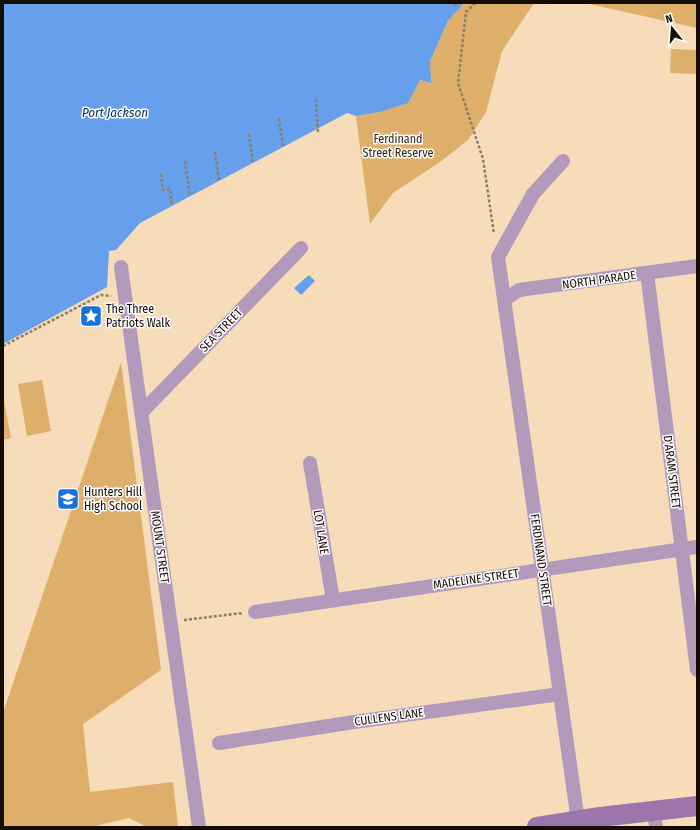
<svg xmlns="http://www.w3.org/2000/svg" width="700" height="830" font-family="'Fira Sans Condensed',sans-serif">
<rect width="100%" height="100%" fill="#f6dcb8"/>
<path fill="#ddaf6b" d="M464,3H534L502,51L486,112L468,140L440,162L393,193L370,224L356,116L380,112L420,80L430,83V61L448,21Z
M585,3H697V28Z
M671,49L697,50V74L670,73Z
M121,362L161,670L83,724L90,792L173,782L178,827H147L129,818L91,827H3V713Z
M42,380L51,431L27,436L18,384Z
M3,395L11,438L3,440Z"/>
<path fill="#66a0ed" d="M3,3H464L448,21L430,61L431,83L420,80L408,103L380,112L356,116L347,113L140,223L116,250L109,251L107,287L3,344Z
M309,275L315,281L301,295L294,288Z"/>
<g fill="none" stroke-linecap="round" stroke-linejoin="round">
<path stroke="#8f7d65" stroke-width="2.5" stroke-dasharray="3 2" stroke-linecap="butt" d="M455,3L456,8
M475,3L466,12L458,83L483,159L494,234
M316,99L318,132
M279,118L283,146
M249,134L253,163
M215,152L219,181
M185,161L190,196
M161,174L163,190L170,189L172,205
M3,346L101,295L111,296
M184,620L243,613"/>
<path stroke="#b39abd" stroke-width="14" d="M563,161L533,194L498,257L578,821
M121,267L199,827
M647,273L697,670
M504,300L519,290L697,266
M142,412L301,248
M310,463L333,600
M255,612L697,547
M219,743L354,722L560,694
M654,811L656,827"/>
<path stroke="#9c76ab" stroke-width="20" d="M537,827L600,817L697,806"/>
</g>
<defs>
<g id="sight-square" transform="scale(1.15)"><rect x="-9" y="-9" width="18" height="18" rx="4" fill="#1772db" stroke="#fff"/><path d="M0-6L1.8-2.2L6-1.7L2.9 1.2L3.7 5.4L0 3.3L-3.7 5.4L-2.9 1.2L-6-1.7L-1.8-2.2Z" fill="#fff"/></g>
<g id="school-square" transform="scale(1.15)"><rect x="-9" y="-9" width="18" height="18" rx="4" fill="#1772db" stroke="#fff"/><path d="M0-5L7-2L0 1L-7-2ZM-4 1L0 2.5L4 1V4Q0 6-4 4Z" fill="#fff"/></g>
</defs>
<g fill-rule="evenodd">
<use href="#sight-square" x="91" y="316"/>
<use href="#school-square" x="68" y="499"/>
</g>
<g text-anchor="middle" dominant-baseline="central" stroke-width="3" stroke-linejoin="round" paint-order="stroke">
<g font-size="12" fill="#322717" stroke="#fff">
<text x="398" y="139">Ferdinand<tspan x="398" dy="14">Street Reserve</tspan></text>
</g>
<g font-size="12" fill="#150c02" stroke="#fff">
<text transform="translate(599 280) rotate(-8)">NORTH PARADE</text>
<text transform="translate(221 330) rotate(-46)">SEA STREET</text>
<text transform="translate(672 472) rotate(83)">D'ARAM STREET</text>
<text transform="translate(321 532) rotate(81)">LOT LANE</text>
<text transform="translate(160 547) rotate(82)">MOUNT STREET</text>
<text transform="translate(541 560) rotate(82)">FERDINAND STREET</text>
<text transform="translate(476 579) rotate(-8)">MADELINE STREET</text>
<text transform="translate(389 717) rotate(-8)">CULLENS LANE</text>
</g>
<g font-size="12" fill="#150c02" stroke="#fff" text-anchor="start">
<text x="106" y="309">The Three<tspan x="106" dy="14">Patriots Walk</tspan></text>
<text x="84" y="492">Hunters Hill<tspan x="84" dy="14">High School</tspan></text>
</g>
<g font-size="13" font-style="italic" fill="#032a5a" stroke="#fff">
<text x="115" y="112">Port Jackson</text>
</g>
</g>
<rect width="700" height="830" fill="none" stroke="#150c02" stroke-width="8"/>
<g transform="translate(672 28) rotate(343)" stroke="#ffffff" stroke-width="3" paint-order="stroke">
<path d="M0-3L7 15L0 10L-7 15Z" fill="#150c02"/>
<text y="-6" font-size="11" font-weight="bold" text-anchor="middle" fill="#150c02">N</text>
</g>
</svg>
